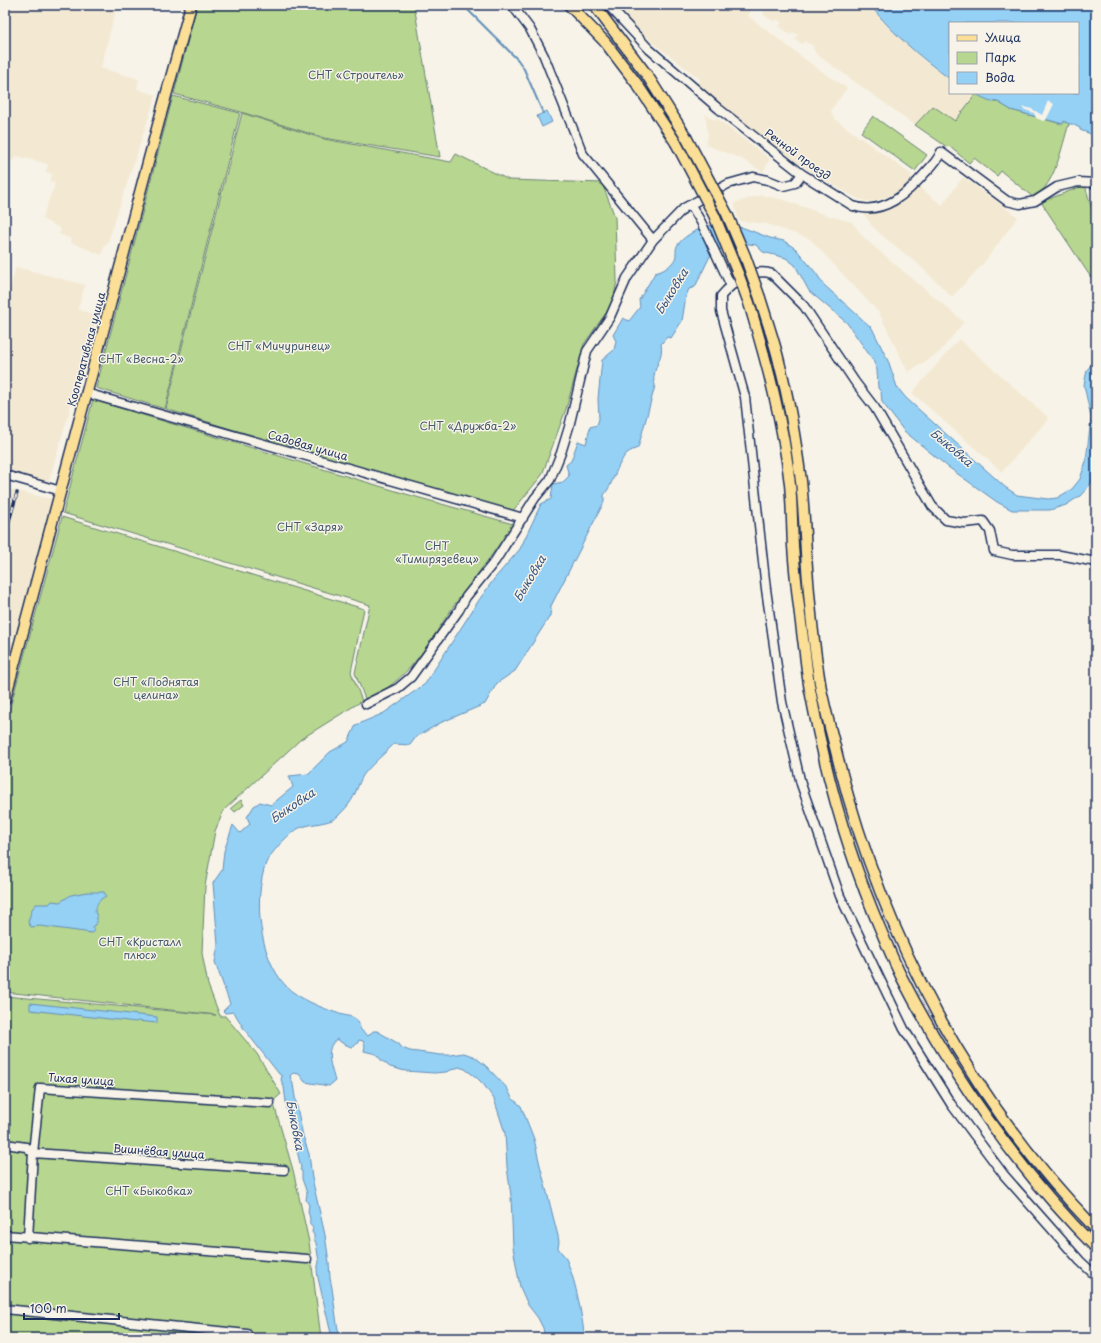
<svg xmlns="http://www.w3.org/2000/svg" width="1101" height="1343" font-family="'Playpen Sans',sans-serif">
<rect width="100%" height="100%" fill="#f7f3e8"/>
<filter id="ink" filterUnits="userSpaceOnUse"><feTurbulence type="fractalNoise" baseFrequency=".025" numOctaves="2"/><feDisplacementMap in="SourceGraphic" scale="8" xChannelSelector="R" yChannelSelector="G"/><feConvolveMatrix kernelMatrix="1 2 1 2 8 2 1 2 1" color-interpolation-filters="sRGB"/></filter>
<g filter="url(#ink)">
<path fill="#f3e9d2" d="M5,5H117L101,68L139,79L137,89L156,95L107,245H105L101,255L70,242L71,239L59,234L61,229L42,219L52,191H53L55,183L50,182L52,174L46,172L48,164L16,156L14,160L11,161L5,186Z
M616,5H870L883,22L925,61L950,79V93H974L976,94L955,121L933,106L915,125L816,54L813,48L814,47L809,43L808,44L805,41L802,44L795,39L798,35L793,32L791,35L779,26L782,23L777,19L774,22L763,14L765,11L761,7L758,11L753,7L748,16L818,69L847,88L831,110L832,114L836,120L912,175L907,187L889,196L871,202L858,199L809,171L711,99L701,89L698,84L700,79L640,33L641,31L629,21Z
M705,114L714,120L716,118L770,159L763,172L742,159L706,145L708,135Z
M963,177L1018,217L983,264L952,297L918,264L885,238L872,226L863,213L883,210L900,203L919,187L942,205Z
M761,195L784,200L826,215L852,222L865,239L964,322L939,353L908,372L879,313L810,239L767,224L739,221L734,203Z
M16,267L85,285L78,309L97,316L49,481L41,482L11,472V470L5,468V306Z
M959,339L1049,418L1002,472L912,393Z
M5,488L55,500L17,640L5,637Z
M5,639L16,642L5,680Z"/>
<path fill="#b7d68f" stroke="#698276" d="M197,5H414L440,157L324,138L241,112L174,94Z
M976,94L995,102H998L1011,110L1062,124L1064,121L1069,124C1061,148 1056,183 1034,198L1001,171L997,176L974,158L969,163L949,146L947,147L915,125L933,106L955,121Z
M173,96L240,113L165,409L96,388Z
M242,113L324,139L451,162L456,154L509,180L602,183L615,217L617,280L613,303L584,344L566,409L542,475L512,512L395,480L166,409Z
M873,116L927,155L915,171L861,132Z
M1085,185L1092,210L1096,211V285L1041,202Z
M93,400L406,494L513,524C498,547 481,570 463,593C438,626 422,663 387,688C381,692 373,695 365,699L355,673L370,605L63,513Z
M62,517L364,609L351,672L362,701L301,739L224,810L215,831L205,886L202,953L208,985L220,1016H225L257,1054L281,1094L273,1101L293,1170L309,1242L321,1338H5V996L216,1015L5,992V726Z
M241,800L244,805L235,812L231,808Z"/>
<path fill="#95d0f5" stroke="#6490b9" d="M870,5H1096V136L1080,130V128L1072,124H1069L1064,121L1063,124L1011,110L998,102C990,102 981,97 974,93H1078V23H950V79C921,58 893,34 870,5Z
M547,111L552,122L542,127L537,116Z
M717,224L744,228L770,238L784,241L796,249L816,273L824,285L872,328L889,363L897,387L906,398L1005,487L1017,495L1048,499L1057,498L1072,489L1080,479L1086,461L1091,418L1084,385L1087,370L1096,358L1095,391L1096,394L1095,474L1090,485L1080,496L1066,505L1050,510H1012L997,502L948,467L904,431L882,402L881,392L878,388L877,370L873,360L847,323L809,291L795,265L786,258L763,252L756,245L742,243L712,252L695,287L689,289L686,296L682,321L671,338L667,337L661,344C664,356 655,365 654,376C653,379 655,383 655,386L638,448C635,449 630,451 627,453C616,465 614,483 604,495V502L551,606L550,616L515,671L497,683L485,704L440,723L416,737L410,745L394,744C384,754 373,763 364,774C358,783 356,795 349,804C346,808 341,813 337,817C328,825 307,822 294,831C286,837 270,854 266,863C253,900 259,957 286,986C297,998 322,1008 337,1013C341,1015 351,1016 354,1018C359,1020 359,1026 361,1030C363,1032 366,1034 368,1036L373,1031H377L399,1044L402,1048L410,1051L441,1055H450L464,1053L475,1057L486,1066L507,1088L512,1098L521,1106L534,1139L539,1161L558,1236L559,1242L558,1248C561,1253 565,1255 567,1261C577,1285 581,1313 585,1338H545L543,1328L538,1318L528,1305L520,1287L513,1247L511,1196L507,1167L505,1133L494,1099L484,1085L476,1077L465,1069L459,1067L446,1072L434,1073L405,1071L390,1067L381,1060L376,1054L364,1051L365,1046L363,1041L359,1040L357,1044L351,1047L342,1043L337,1039C323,1048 332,1069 335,1081L329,1086L305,1082L299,1074L293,1073L290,1076L293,1084L295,1097L303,1136L309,1154L312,1178L325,1235L329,1262L330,1278L332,1288L337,1324L340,1338H332L318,1278L317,1270L319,1262L316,1243L314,1239V1235L312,1232L313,1228C310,1225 309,1223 310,1219L308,1211L309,1205L306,1200L307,1193L302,1179V1171L300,1170L301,1168L291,1124L292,1119L287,1110L284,1087L281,1080L282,1076L279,1074L244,1029L234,1012L225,1013L223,1011L230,1004L215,962L218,945L213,883L222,870L224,851L233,825L240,833L250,824L247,817L254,806L260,802L271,805L293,787L289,776L308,774L330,752L348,742L356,725L384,713L425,684L479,600L494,579L520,549L541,504L551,499L553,484L563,482L569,476L566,465L571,461L578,441L586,444L590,427L597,425L599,419L598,399L602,360L614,350L616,341L613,335L623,318L629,321L640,307L639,300L655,273C663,271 670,267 675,259C677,255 675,250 677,246C684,234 704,226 717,224Z
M87,892H104L106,896C98,900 97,904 95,912L97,916V923L92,927L94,930L92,933L40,926L31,927L28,922L32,909L36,904H49L52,901L60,902L71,895Z
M30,1003L157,1017V1023L137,1021L136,1022L30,1010Z"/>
<path fill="#f7f3e8" d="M1048,101L1054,104L1046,120L1043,121L1036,118L1034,113L1023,109V107L1032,109L1042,115Z"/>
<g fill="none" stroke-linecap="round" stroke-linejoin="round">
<path stroke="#6490b9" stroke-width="2" d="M463,5L518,60L524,69L543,113"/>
<g stroke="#1b2f5e" stroke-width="11">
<path id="minor" d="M512,5L530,29L544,56L583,154L653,240
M608,5L649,49L719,109L802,174L853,206C883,216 908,193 926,172C932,166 938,160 941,152L1007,201L1020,204L1035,201L1057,187L1078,182L1096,183
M691,205L701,222L731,286
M86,393L523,518
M5,475L61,491
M1096,562L1060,555H1012L994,551L990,531L983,521L964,523L946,520L932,506L875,408L855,382L804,306L772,274C754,267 732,283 721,296V311L745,397L766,589L782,702L801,784L840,896L904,1029L951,1104L1004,1175L1080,1261L1096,1276
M366,704L398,688L411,677L459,610L466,597L495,561L535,498L550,480L561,453L569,427L587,351L610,317L627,278L653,240L684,208L728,184L753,177L768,180L783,186L795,183L802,174
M5,1144L26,1147L33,1153L284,1170
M5,1235L307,1259
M28,1238L33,1153L40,1088L270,1103
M5,1309L247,1334"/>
</g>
<g stroke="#1b2f5e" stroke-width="13">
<path id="major" d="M569,5L605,42L637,84L676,143
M594,5L647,75L686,137
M760,298C767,321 775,343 780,366C790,404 796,443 801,481C804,510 805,539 807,568C810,608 814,649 821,689C826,714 833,738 839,763C884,938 969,1099 1096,1229
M749,303C767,363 783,422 790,484C792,505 792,526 793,546C795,577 799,608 803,639C806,658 807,677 811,695C826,777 849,857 882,933C888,947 894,962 901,976C951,1074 1018,1170 1096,1248
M5,699L162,110L191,5"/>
</g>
<use href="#minor" stroke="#f7f3e8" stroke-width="8"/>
<use href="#major" stroke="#fbdf96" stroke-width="10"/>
<g stroke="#1b2f5e" stroke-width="3.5">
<path id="rail" d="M5,535L17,493"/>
</g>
<use href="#rail" stroke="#f7f3e8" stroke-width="2" stroke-dasharray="6" stroke-linecap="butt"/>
<g stroke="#1b2f5e" stroke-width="13" stroke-linecap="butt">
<path id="major-bridge" d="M686,137L727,214L745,256L760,298
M676,143L714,215L739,276L749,303"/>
</g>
<use href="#major-bridge" stroke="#fbdf96" stroke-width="10"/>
</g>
</g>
<g text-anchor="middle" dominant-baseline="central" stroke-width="3" stroke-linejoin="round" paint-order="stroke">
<g font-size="11" fill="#42596a" stroke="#f7f3e8">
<text x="356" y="74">СНТ «Строитель»</text>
<text x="279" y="345">СНТ «Мичуринец»</text>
<text x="141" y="358">СНТ «Весна-2»</text>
<text x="468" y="425">СНТ «Дружба-2»</text>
<text x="310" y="526">СНТ «Заря»</text>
<text x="437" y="545">СНТ<tspan x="437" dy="13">«Тимирязевец»</tspan></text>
<text x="156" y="681">СНТ «Поднятая<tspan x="156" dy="13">целина»</tspan></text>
<text x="140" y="941">СНТ «Кристалл<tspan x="140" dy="13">плюс»</tspan></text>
<text x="149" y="1190">СНТ «Быковка»</text>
</g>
<g font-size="11" fill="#1b2f5e" stroke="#f7f3e8">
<text transform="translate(798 154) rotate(36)">Речной проезд</text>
<text transform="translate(86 349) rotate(-75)">Кооперативная улица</text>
<text transform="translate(308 445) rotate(16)">Садовая улица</text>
<text transform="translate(81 1079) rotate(4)">Тихая улица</text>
<text transform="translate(159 1151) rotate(4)">Вишнёвая улица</text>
</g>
<g font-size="12" font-style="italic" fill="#3a5784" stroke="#f7f3e8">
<text transform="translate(671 291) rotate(-58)">Быковка</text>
<text transform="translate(952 447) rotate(40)">Быковка</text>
<text transform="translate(529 578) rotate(-59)">Быковка</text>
<text transform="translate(292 805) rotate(-34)">Быковка</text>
<text transform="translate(296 1125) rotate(79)">Быковка</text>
</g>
</g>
<rect width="1101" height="1343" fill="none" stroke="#f7f3e8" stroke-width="20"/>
<rect x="10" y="10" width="1081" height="1323" fill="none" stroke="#1b2f5e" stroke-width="1.5" filter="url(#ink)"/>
<rect x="949" y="22" width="130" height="72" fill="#f7f3e8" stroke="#9fa5b1"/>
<rect x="957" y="35" width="20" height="6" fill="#fbdf96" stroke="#9fa5b1"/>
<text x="985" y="42" font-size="12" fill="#1b2f5e">Улица</text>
<rect x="957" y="52" width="20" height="12" fill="#b7d68f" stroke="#9fa5b1"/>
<text x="985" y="62" font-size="12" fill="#1b2f5e">Парк</text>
<rect x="957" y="72" width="20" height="12" fill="#95d0f5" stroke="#9fa5b1"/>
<text x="985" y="82" font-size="12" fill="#1b2f5e">Вода</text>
<path d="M24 1313v6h95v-6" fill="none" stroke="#1b2f5e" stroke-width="2"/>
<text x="30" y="1313" font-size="12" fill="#1b2f5e" stroke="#f7f3e8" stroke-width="3" paint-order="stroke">100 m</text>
</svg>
